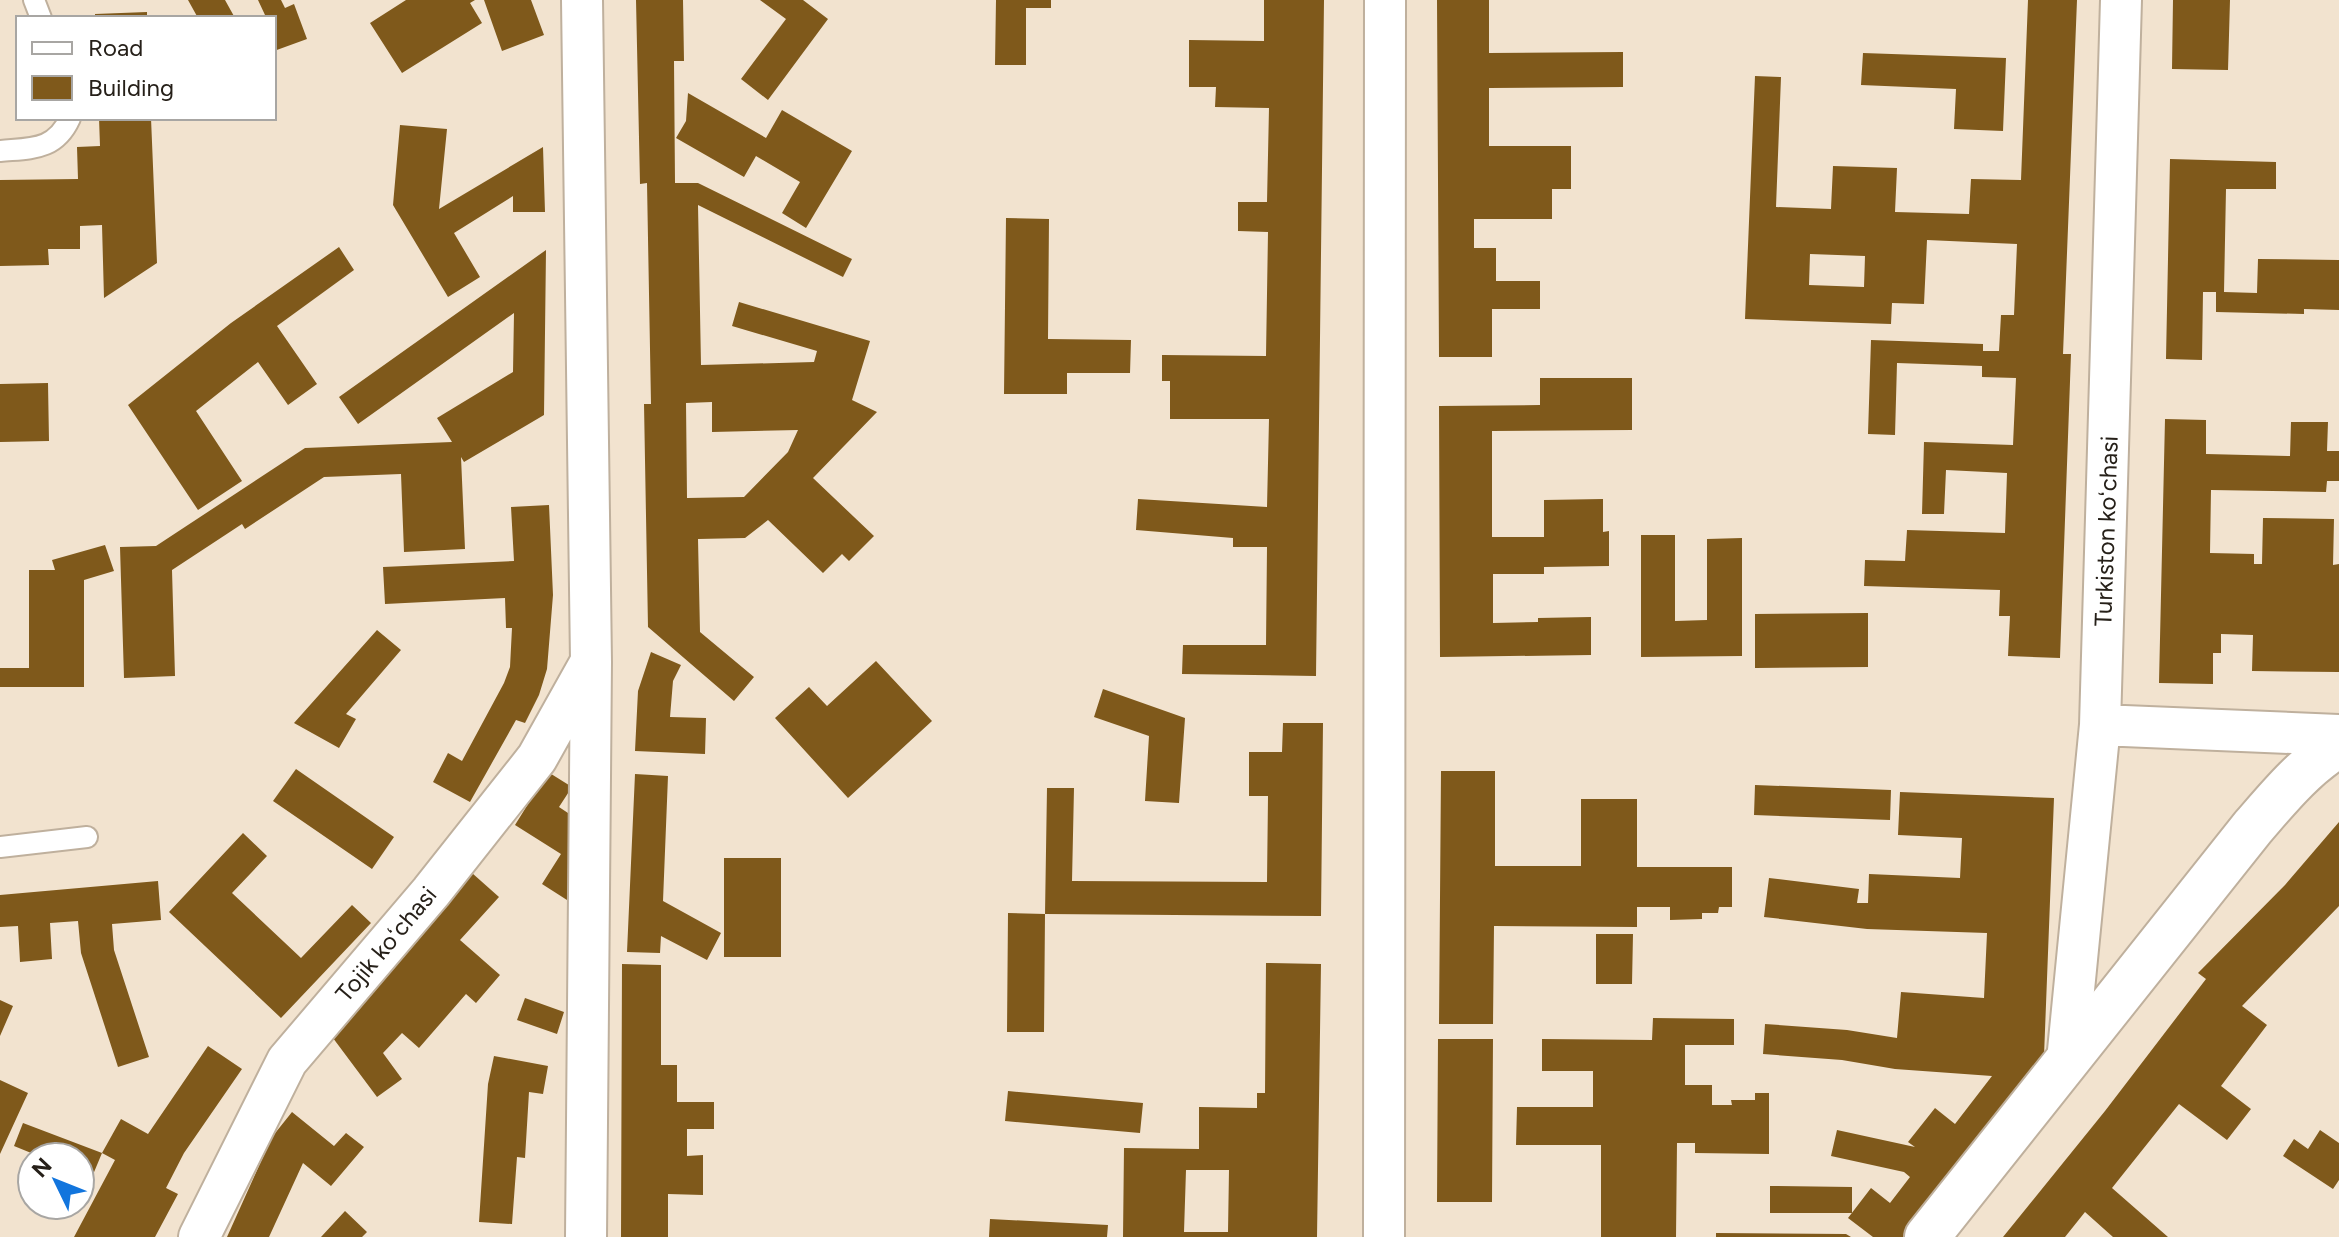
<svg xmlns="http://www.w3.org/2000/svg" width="2339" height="1237" font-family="Figtree,sans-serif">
<rect width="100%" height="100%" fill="#f2e3cf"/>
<path fill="#7f591b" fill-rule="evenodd" d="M188,0H225L235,18H198Z
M258,0H281L285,8L294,4L307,39L274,51V18H258L265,15Z
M406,0H475L470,3L482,23L402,73L370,23Z
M484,0H531L544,35L502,51Z
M636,0H683L684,61H674L675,183H698L852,259L843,277L698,205L701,365L814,362L817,351L732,326L739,302L870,341L852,400L877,412L813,478L874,536L849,561L842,554L823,573L768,520L745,538L698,539L700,632L754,677L734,701L648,627L644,404H651L647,183L640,184ZM712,402V432L798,430L788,452L744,497L687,498L686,403Z
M760,0H803L828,19L768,100L741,79L786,19Z
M996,0H1051V8H1026V65H995Z
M1264,0H1324L1316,676L1182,674L1183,645H1266L1267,547H1233V538L1136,530L1138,499L1267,507L1269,419H1170V381H1162V355L1266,356L1268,232L1238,231V202H1267L1269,108L1215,107L1216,87H1189V40L1264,41Z
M1437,0H1489V53L1623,52V87L1489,88V146H1571V189H1552V219H1474V248H1496V281H1540V309H1492V357H1439Z
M2028,0H2077L2063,354H2071L2060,658L2008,656L2010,616H1999L2000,590L1864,586L1865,560L1905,561L1907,530L2005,533L2007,473L1946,470L1944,514H1922L1924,442L2013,445L2016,378L1982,377V366L1897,363L1895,435L1868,434L1871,340L1983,344V351H1999L2001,315H2014L2017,244L1927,240L1924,304L1892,303L1891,324L1745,319L1755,76L1781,77L1776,207L1831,209L1833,166L1897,168L1895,212L1969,214L1971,179L2021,180ZM1810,254L1865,256L1864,287L1809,285Z
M2173,0H2230L2228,70L2172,69Z
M147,12V18H95V14Z
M1863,53L2006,58L2003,131L1954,129L1956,89L1861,85Z
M688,93L766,138L782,110L852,151L806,228L782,213L800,182L756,156L744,177L676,138L686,121Z
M99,118H151L157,263L104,298L102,225L80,226V249H48L49,265L0,266V180L78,179L77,147L100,146Z
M400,125L447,129L439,209L543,147L545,212H513V196L454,233L480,277L448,297L393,205Z
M2170,159L2276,162V189H2226L2224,292L2257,293L2258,259L2339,260V310L2304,309V314L2216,312V292H2203L2202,360L2166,359Z
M1006,218L1049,219L1048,339L1131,340L1130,373H1067V394H1004Z
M339,247L354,270L277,326L317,384L288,405L258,362L196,411L242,481L198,510L128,405L231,323Z
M546,250L544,415L464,462L461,457L465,549L404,552L401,474L324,477L245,529L242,524L172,570L175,676L124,678L120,547L156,546L305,448L452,442L437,418L513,372L514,313L358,424L339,397Z
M1540,378H1632V430L1492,431V537H1544V500L1603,499V532L1609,531V566L1544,567V574H1493V623L1538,622V618L1591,617V655L1440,657L1439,406L1540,405Z
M48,383L49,441L0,442V384Z
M2165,419L2206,420V454L2290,456L2291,422H2328L2327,451H2339V481H2327L2326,492L2211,490L2210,553L2254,554V564H2262L2263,518L2334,519L2333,565L2339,564V672L2252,671L2253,635L2221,634V653H2213V684L2159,683Z
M549,505L553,595L547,669L539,695L525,723L516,720L470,802L433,782L448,753L462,761L504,683L510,667L512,628H506L505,598L385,604L383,567L514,561L511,507Z
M1641,535H1675V621L1707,620V539L1742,538V656L1641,657Z
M105,545L114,571L84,580V687H0V668H29V570H55L52,560Z
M1868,613V667L1755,668V614Z
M377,630L401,650L346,714L356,719L339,748L294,723Z
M651,652L681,665L673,681L670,717L706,718L705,754L635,751L638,691Z
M876,661L932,721L848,798L775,718L809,687L827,706Z
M1103,689L1185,718L1179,803L1145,801L1149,736L1094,717Z
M1283,723H1323L1321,916L1045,914L1047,788H1074L1072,881L1267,882L1268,796H1249V752H1282Z
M296,769L394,837L372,869L273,801Z
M1441,771H1495V866H1581V799H1637V867H1732V907H1719L1718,913H1702V919L1670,920V907H1637V927L1494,926L1493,1024H1439Z
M548,772L572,787L559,807L574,817L567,900L542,884L561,854L515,825Z
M635,774L668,776L663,901L721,933L707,960L661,936L660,953L627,952Z
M1755,785L1891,790L1890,820L1754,815Z
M1900,792L2054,798L2044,1056L1903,1237H1873L1848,1218L1871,1188L1890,1203L1910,1177L1904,1172L1831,1156L1837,1130L1915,1147L1908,1142L1935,1108L1955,1124L1992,1076L1895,1069L1842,1060L1763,1054L1765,1024L1847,1030L1897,1038L1901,992L1984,998L1987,933L1867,929L1764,917L1769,878L1859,889L1857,903H1868L1869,874L1960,878L1962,838L1898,835Z
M2339,822V906L2242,1006L2267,1025L2221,1086L2251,1109L2227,1140L2179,1104L2112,1188L2168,1237H2113L2085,1212L2065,1237H2003L2105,1111L2206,979L2198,973L2285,885Z
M243,833L267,856L232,893L301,958L352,905L371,923L281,1018L169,912Z
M724,858H781V957H724Z
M472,873L499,897L460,940L500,975L476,1003L466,994L419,1048L402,1033L383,1053L402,1079L377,1097L330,1034Z
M158,881L161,920L112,924L114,950L149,1057L118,1067L81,953L78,921L50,923L52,959L20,962L18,926L0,927V895Z
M1008,913L1045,914L1044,1032H1007Z
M1596,934H1633L1632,984H1596Z
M1266,963L1321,964L1317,1237H1123L1124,1148L1199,1149V1107L1257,1108V1093H1265ZM1186,1170H1229L1228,1232H1184Z
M622,964L661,965V1065H677V1102H714V1129H687V1156L703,1155V1195L668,1194V1237H621Z
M525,998L564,1012L557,1034L517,1020Z
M0,1000L13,1006L0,1036Z
M1653,1018L1734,1019V1045H1685V1085H1712V1105H1732L1731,1100H1755V1093H1769V1154L1695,1153V1143H1677L1676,1237H1601V1145H1516L1517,1107H1593V1071H1542V1039L1652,1040Z
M1438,1039H1493L1492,1202H1437Z
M208,1046L242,1069L184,1153L166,1188L178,1194L155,1237H74L115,1160L102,1153L92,1177L80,1172V1157H41L14,1146L23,1123L102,1153L121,1119L148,1134Z
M494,1056L548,1066L543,1094L529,1092L525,1158L517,1157L512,1224L479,1222L488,1084Z
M0,1080L28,1093L0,1154Z
M1008,1091L1143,1103L1140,1133L1005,1121Z
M292,1112L334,1146L346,1133L364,1147L331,1186L303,1163L269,1237H227L272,1137Z
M2320,1130L2339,1143V1180L2333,1189L2283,1156L2294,1139L2308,1149Z
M1770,1186L1852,1187V1213H1770Z
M345,1211L367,1232L362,1237H321Z
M990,1219L1108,1225L1107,1237H989Z
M1716,1233L1846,1234L1851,1237H1716Z"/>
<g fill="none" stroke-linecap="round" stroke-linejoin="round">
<g stroke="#bfb09d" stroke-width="24">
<path id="service" d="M34,0L41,18
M0,151C31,148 55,151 70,118
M0,847L87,837"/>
</g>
<g stroke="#bfb09d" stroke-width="44">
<path id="minor" d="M582,0L591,662L586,1237
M2100,725L2339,735
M2067,1061L2100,725L2121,0
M199,1237L287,1061L431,892L537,758L589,665
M1384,1237L1385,0"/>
</g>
<g stroke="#bfb09d" stroke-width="48">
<path id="tertiary" d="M1927,1237L2253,827C2279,797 2304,766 2339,745"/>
</g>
<use href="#service" stroke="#fff" stroke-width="20"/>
<use href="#minor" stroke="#fff" stroke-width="40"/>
<use href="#tertiary" stroke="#fff" stroke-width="44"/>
</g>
<g text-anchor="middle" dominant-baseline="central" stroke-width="8" stroke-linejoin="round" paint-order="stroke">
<g font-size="24" fill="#262019" stroke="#fff">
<text transform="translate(2106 531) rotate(-88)">Turkiston koʻchasi</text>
<text transform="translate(386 944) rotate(-50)">Tojik koʻchasi</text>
</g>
</g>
<rect x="16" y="16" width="260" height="104" fill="#ffffff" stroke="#a8a6a3" stroke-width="2"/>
<rect x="32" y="42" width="40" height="12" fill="#ffffff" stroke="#a8a6a3" stroke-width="2"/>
<text x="88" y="56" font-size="24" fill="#262019">Road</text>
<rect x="32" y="76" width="40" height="24" fill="#7f591b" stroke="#a8a6a3" stroke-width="2"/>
<text x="88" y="96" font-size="24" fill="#262019">Building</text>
<g transform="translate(56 1181) rotate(313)"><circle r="38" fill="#ffffff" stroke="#a8a6a3" stroke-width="2"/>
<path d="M0-6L14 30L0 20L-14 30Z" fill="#1275dd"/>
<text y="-12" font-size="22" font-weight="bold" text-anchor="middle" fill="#262019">N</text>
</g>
</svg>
